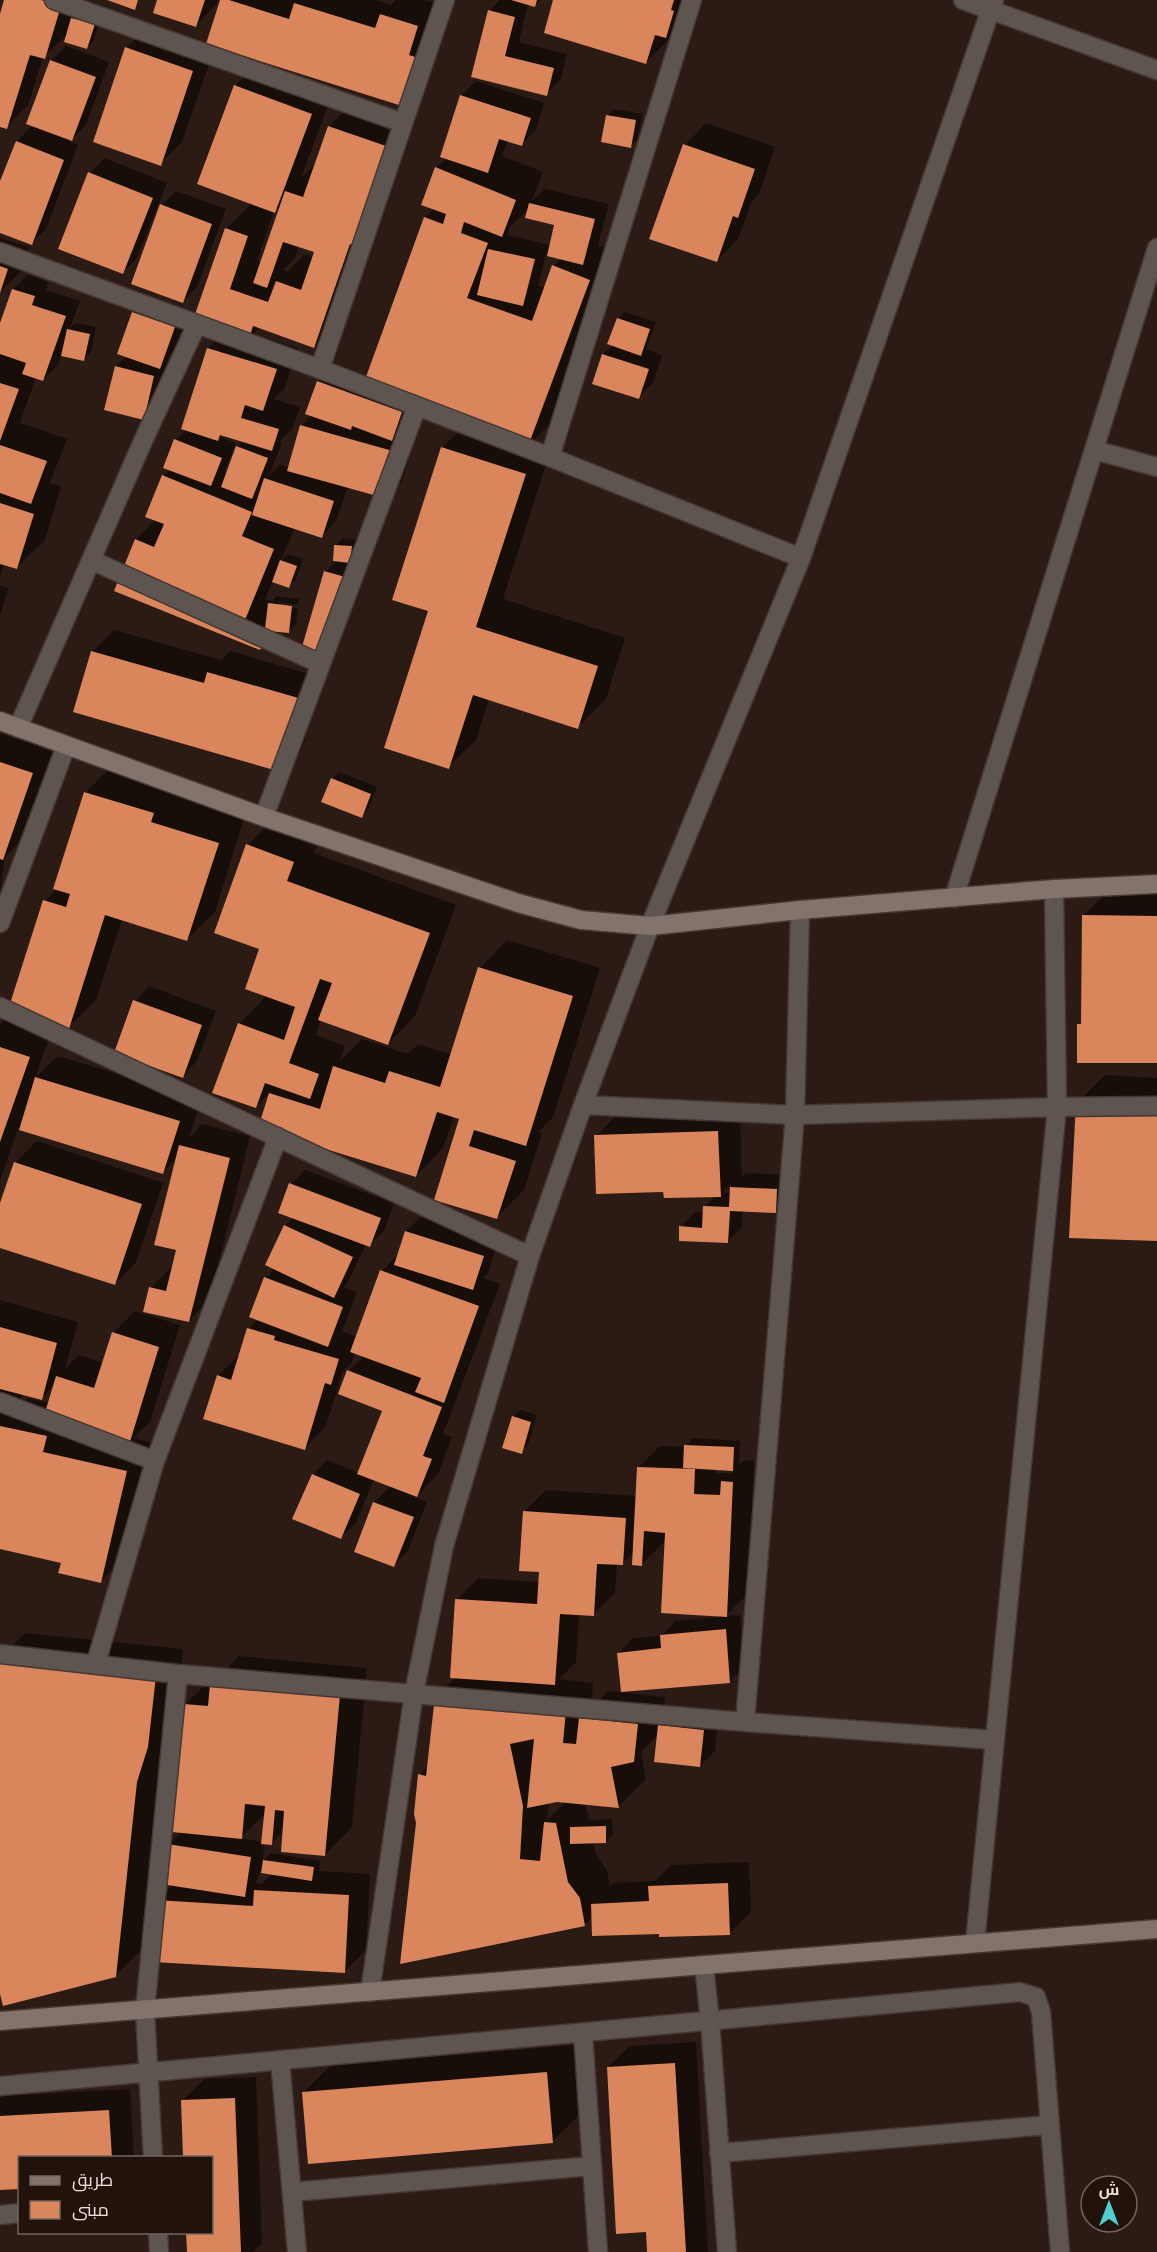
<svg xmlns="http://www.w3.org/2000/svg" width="1157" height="2252" font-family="'Noto Sans',Cairo,sans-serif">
<rect width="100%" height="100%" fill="#2b1b14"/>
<path fill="#0007" fill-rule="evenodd" d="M6,0H77L71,20L79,11L101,17L94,40L87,48L68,34L43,57L28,105L6,127L0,125V19Z
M159,0H218L217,3L220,0L196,25Z
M221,0H375L391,5L396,0H424L438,4L424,83Z
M500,0H540L534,6L528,4L519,42L567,54L561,79L546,94L473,76L489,11Z
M555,0H696L674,34L646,62Z
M148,27L214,50L182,142L160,164L126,48Z
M66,46L109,62L86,125L69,142L78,145L46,229L31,243L0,231V186L17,141L33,125L51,61Z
M257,64L333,92L301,178L315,164L329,126L357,99L416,119L382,217L374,225L341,318L314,346L260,327L253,334L298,348L285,388L273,399L300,407L293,428L279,442L282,443L269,475L280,465L290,468L301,426L312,415L318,382L333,367L367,380L425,218L435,208L436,168L447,158L461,96L476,81L544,103L536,130L521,144L508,140L502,156L543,172L532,201L545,189L609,204L598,245L617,252L554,420L534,440L552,446L503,599L625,638L606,699L578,727L489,699L476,740L448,767L429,610L442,448L465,425L413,405L406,424L397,434L414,439L402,482L387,497L348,486L336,521L322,536L295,527L281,561L288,554L303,559L296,579L289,586L273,580L265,599L272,601L277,596L299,599L298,605L278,602L281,606L298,608L296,624L289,631L278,630L259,649L136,540L156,519L147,516L164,476L170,469L176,440L186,430L208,348L225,332L226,229L252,203L235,86ZM283,204L262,263L257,261L274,211ZM529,208L556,224L551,245L507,235L510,227ZM299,246L315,251L313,257L305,254L287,272L283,270L295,258ZM546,254L562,258L553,266L545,288L538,286ZM223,434L244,441L237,447L228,472L225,470L236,443L220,437Z
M614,109L642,114L638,139L631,146L607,116Z
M706,123L775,147L759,194L751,203L738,239L717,261L685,145Z
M104,158L167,183L137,258L122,273L90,173Z
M176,191L226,209L197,287L183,301L162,205Z
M0,238L29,247L21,271L0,292Z
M28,275L48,282L46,290L80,301L70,328L75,323L96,327L91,352L83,359L61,355L58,365L43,379L36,377L20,423L67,439L50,483L61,486L45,540L17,567L4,563L0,576V328L13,289Z
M148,298L189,313L174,353L166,361H168L158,404L143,418L106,409L116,366L127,356L133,313Z
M625,312L656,322L646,349L662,355L653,383L638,397L603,354L613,345L618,319Z
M343,538L358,540L363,564L341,638L327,652L325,572L337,560L336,545Z
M0,586L8,588L0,616Z
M114,630L221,660L230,651L323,678L302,749L280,770L92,652Z
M0,733L53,751L24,837L5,857L0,890Z
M113,765L245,815L215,912L187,939L122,919L96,1000L68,1028L45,901L57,888L85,793Z
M339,772L377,787L368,809L361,816L332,779Z
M275,817L321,834L314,853L456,905L415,1016L388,1044L321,1019L316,1035L345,1046L339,1062L362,1039L408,1054L418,1044L452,1055L480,968L507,940L600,968L553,1117L538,1132L542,1133L524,1190L497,1217L436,1199L461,1118L454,1116L443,1148L416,1176L260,1127L271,1092L256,1106L239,1024L267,995L248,845Z
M1111,888H1157V1062L1078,1025L1083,1020V916Z
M149,986L216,1011L197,1061L183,1076L135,1001Z
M4,1020L50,1035L35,1078L58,1056L201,1099L189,1138L202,1124L250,1136L210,1299L189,1321L151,1288L172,1266L178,1249L177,1158L163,1172L18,1128L0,1181V1024Z
M1105,1075L1157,1078V1240L1077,1103Z
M740,1110L742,1177L746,1173L791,1175L790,1197L775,1212L743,1210L742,1227L727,1242L681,1227L695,1212L705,1213V1207L716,1195L665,1190L596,1136L618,1114ZM731,1184V1193L723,1192Z
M37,1141L163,1183L136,1262L115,1284L0,1246V1207L15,1163Z
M305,1170L394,1203L384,1231L369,1245L366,1244L348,1282L343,1287L357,1292L342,1332L358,1337L382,1271L399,1253L406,1231L421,1217L498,1241L488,1273L483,1278L500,1284L443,1434L452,1437L438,1474L415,1498L427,1502L408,1551L394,1565L356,1551L374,1502L391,1486L374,1479L356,1523L341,1537L313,1475L327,1460L359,1473L384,1411L348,1371L364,1356L355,1352L352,1362L343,1371L326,1426L305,1448L218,1376L240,1354L249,1329L258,1319L266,1278L275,1268L267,1264L286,1225L294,1217L291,1184Z
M0,1300L78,1322L65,1369L79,1355L103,1363L113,1333L135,1311L180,1325L150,1422L133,1438L154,1443L128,1553L101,1581L63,1562L0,1548ZM55,1385L49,1403L27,1398L19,1407L22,1393L41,1398Z
M520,1410L537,1415L528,1445L521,1452L513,1417Z
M693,1438L740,1441L739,1465L744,1460L754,1461L748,1594L725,1616L740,1615L744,1667L729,1682L619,1653L633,1638L661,1636L676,1621L718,1617L666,1540L642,1564L634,1552L622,1564H617L615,1593L593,1615L579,1614L576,1662L559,1679L593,1683L591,1709L608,1691L665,1697L662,1723L718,1716L715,1751L700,1766L658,1735L641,1752L646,1779L618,1807L585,1803L589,1820L612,1819L613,1834L606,1842H593L596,1854L607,1870L610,1886L614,1883L655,1881L671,1865L749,1862L751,1912L729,1933L661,1932L593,1916L585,1925L417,1823L419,1775L429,1766L436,1697L456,1677L457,1600L478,1578L540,1582V1571L524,1512L546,1490L637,1496L638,1468L660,1446L686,1447ZM715,1468L735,1469L731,1473H715ZM567,1801L547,1820L549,1802Z
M25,1633L183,1649L176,1718L143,1948L115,1976L0,1658Z
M239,1656L367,1668L352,1827L325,1855L284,1831L272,1843L265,1842L262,1863L271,1853L320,1861L319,1871L370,1874L366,1950L344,1972L158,1900L173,1885L169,1844L181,1832L185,1705L213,1677H219ZM266,1813L263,1842L240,1838ZM260,1871L273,1873L262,1884L256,1883Z
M696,2042L708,2252H648L647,2231L608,2067L630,2046Z
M574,2045L580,2114L552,2142L304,2092L331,2065Z
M256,2077L262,2243L253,2252H188L212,2232V2158L183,2100L205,2079Z
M130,2089L134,2158H20L0,2188V2096Z"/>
<path fill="#db855d" d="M4,0H41L61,6L45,59L30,55L7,129L0,127V14Z
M107,0H138L135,10Z
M157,0H205L196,27L153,13Z
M220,0H229L289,19L294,3L375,28L380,14L418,26L409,55L418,58L402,106L206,44Z
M511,0H537L535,7Z
M553,0H674L671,10L674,11L666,38L655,35L646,64L544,33Z
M488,10L515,17L505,56L554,68L547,96L471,77Z
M71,18L95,24L87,49L64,42Z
M125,47L193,71L161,166L93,142Z
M50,60L96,77L72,141L26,124Z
M234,85L312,114L275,213L197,184Z
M460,95L531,118L522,146L499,139L488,173L440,157Z
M606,115L636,120L631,148L601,142Z
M328,126L389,147L355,246L350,244L314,348L253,326L248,342L192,323L225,228L248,236L230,289L268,302L276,281L301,290L314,252L283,242L267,288L253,283L285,191L303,197Z
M16,141L64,160L32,245L0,233V181Z
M683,144L755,169L738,218L733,216L717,262L649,239Z
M435,167L516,200L502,237L464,222L461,233L488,243L467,298L532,321L552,265L590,280L527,449L362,388L424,217L443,224L446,214L421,205Z
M88,172L153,198L123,274L58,249Z
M529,203L595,219L583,265L547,256L554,225L525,218Z
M160,204L212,224L183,303L131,284Z
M488,249L535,259L523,306L477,295Z
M0,266L8,269L0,293Z
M12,289L35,296L32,305L66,316L43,381L22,374L26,363L0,354V323Z
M132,312L175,327L160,369L117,354Z
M617,318L650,329L641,356L607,344Z
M67,329L90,334L84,361L61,356Z
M207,348L277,369L263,411L245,405L241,418L279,429L272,451L220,435L218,441L181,429Z
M602,354L649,369L639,399L592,384Z
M115,366L154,376L144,420L104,410Z
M317,381L402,412L392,441L352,426L351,430L305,414Z
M0,383L19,389L0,441Z
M300,425L400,453L388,499L287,471Z
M174,439L222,458L211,486L163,468Z
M0,445L47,461L31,504L0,493Z
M236,446L268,458L252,499L221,487Z
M441,447L526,474L476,627L598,666L578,729L473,695L449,769L384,748L428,611L392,600Z
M162,475L252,512L242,536L274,549L245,620L265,629L268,603L292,606L289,633L268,631L260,650L114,591L135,539L154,547L164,524L145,517Z
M264,478L334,501L322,538L252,515Z
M0,503L34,514L17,569L0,564Z
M334,545L352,546L350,563L333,561Z
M280,560L297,566L289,588L272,582Z
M324,571L349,578L327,654L302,647Z
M91,651L204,683L207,672L302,699L281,772L73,712Z
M0,762L33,773L3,860L0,859Z
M331,778L371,794L362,818L321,802Z
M84,792L154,813L151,822L219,843L187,941L105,915L69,1029L8,1010L43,900L66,907L70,894L53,889Z
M246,844L294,862L287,881L430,933L388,1045L318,1020L332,983L320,979L289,1063L319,1074L310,1099L265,1083L256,1108L212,1093L238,1023L284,1040L295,1007L245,989L259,949L214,933Z
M1082,915L1157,916V1063H1077V1024H1081Z
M478,967L573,996L526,1146L474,1130L469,1146L516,1161L497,1219L434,1200L459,1119L437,1112L416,1177L258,1128L269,1093L320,1109L333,1066L385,1083L389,1071L440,1087Z
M133,1000L202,1025L183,1078L114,1053Z
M0,1047L30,1057L0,1142Z
M35,1077L180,1121L163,1174L19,1130Z
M1076,1102L1157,1106V1241L1069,1238Z
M718,1131L721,1197L664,1198L663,1192L596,1194L594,1135Z
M179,1145L230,1158L189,1322L143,1312L149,1287L166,1291L176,1250L154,1245Z
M14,1162L142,1204L115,1285L0,1248V1203Z
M289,1183L381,1218L370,1247L278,1213Z
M730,1187L777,1189L776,1213L730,1211L728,1243L679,1241V1226L702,1228L703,1206L729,1207Z
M284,1225L353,1257L334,1298L265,1265Z
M405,1231L484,1256L473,1290L394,1265Z
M380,1270L479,1306L444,1403L415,1392L421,1378L350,1352Z
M264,1277L343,1307L328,1347L249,1317Z
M0,1327L57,1343L42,1400L0,1389Z
M247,1328L275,1336L274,1340L339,1359L331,1385L325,1383L305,1450L203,1419L217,1375L231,1380Z
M112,1332L159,1347L129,1445L43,1419L56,1376L94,1388Z
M347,1370L442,1407L423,1456L432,1459L417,1497L357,1474L382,1411L338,1394Z
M512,1416L531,1422L522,1454L502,1448Z
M0,1426L47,1436L43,1452L127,1471L101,1583L58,1573L61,1563L0,1549Z
M684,1445L734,1447L733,1471L683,1468Z
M637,1467L695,1469L694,1494L720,1495L721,1481L733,1482L727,1617L661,1613L665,1533L644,1531L642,1566L632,1565Z
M312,1474L360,1494L341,1539L292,1519Z
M373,1502L414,1517L394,1567L354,1552Z
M523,1511L626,1518L623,1565L597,1564L594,1616L560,1614L555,1685L450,1678L455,1599L537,1604L539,1572L519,1571Z
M726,1629L730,1683L621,1692L617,1653L661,1648L660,1635Z
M0,1661L156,1676L148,1747L137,1782L116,1977L3,2006L0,1994Z
M210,1684L340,1695L325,1856L281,1852L284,1811L275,1810L272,1845L261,1844L265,1806L245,1804L242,1839L172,1832L184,1704L208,1706Z
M435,1696L566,1710L563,1743L576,1744L579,1718L638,1724L634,1762L611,1767L619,1808L557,1802L527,1808L534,1739L510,1744L523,1806L520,1859L540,1861L544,1822L556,1823L568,1882L580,1898L585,1926L400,1964L416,1823L414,1814L418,1774L426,1776Z
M658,1725L704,1730L700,1767L654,1762Z
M606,1826V1843L570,1844V1827Z
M167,1844L251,1857L245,1897L161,1884Z
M263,1860L314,1867L312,1881L261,1873Z
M728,1883L730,1935L659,1937V1934L592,1936L591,1904L649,1901L648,1886Z
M254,1890L349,1895L345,1973L153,1962L156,1900L253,1906Z
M675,2063L686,2252H647L646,2232L616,2234L607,2067Z
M547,2072L553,2143L308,2164L302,2092Z
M235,2098L241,2252H187L186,2232H212V2158H183L181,2100Z
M109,2110L112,2158H20V2189L0,2190V2116Z"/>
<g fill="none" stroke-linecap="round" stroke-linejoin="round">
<g stroke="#463730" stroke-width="21">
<path id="street" d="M54,0L403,123
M963,0L1157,70
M0,252L320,369L550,457L801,558
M320,369L445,0
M1094,450L1157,467
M550,457L692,0
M91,560L321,664
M18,728L143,441L197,324
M264,817L417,406
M954,898L1157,248
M0,923L66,746
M0,1007L530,1256
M583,1105L795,1115L1057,1107L1157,1106
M0,1402L155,1461
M0,1654L178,1674L745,1722L994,1740
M96,1663L155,1461L278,1137
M745,1722L795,1115L800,910
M975,1943L1057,1107L1054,889
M704,1965L710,2021L727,2252
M370,1992L414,1693L444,1546L530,1256L583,1105L650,926L801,558L994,0
M583,2033L598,2252
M280,2060L297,2252
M0,2086L1020,1992L1036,1997L1041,2012L1060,2252
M719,2153L1049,2125
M153,2158L145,2010L178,1674
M292,2192L592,2166
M0,2215L20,2213
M158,2232L159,2252"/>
</g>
<g stroke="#463730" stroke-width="21">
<path id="secondary" d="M0,721L264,817L518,903L581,920L650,926L800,910L1054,889L1157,884
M0,2021L1157,1929"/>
</g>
<use href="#street" stroke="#5e5551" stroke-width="18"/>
<use href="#secondary" stroke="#82746d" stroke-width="18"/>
</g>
<rect x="18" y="2156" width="195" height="78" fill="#21120b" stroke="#73655f" stroke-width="1.5"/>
<rect x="30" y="2176" width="30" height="9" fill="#82746d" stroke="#73655f" stroke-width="1.5"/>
<text x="72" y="2186" font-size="18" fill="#eee2dd">طريق</text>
<rect x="30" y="2201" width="30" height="18" fill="#db855d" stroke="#73655f" stroke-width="1.5"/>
<text x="72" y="2216" font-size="18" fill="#eee2dd">مبنى</text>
<g transform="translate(1109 2204)"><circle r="28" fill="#21120b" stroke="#73655f" stroke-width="1.5"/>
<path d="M0-4.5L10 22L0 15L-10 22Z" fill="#52cdcd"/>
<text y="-9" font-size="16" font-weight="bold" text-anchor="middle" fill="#eee2dd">ش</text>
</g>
</svg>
